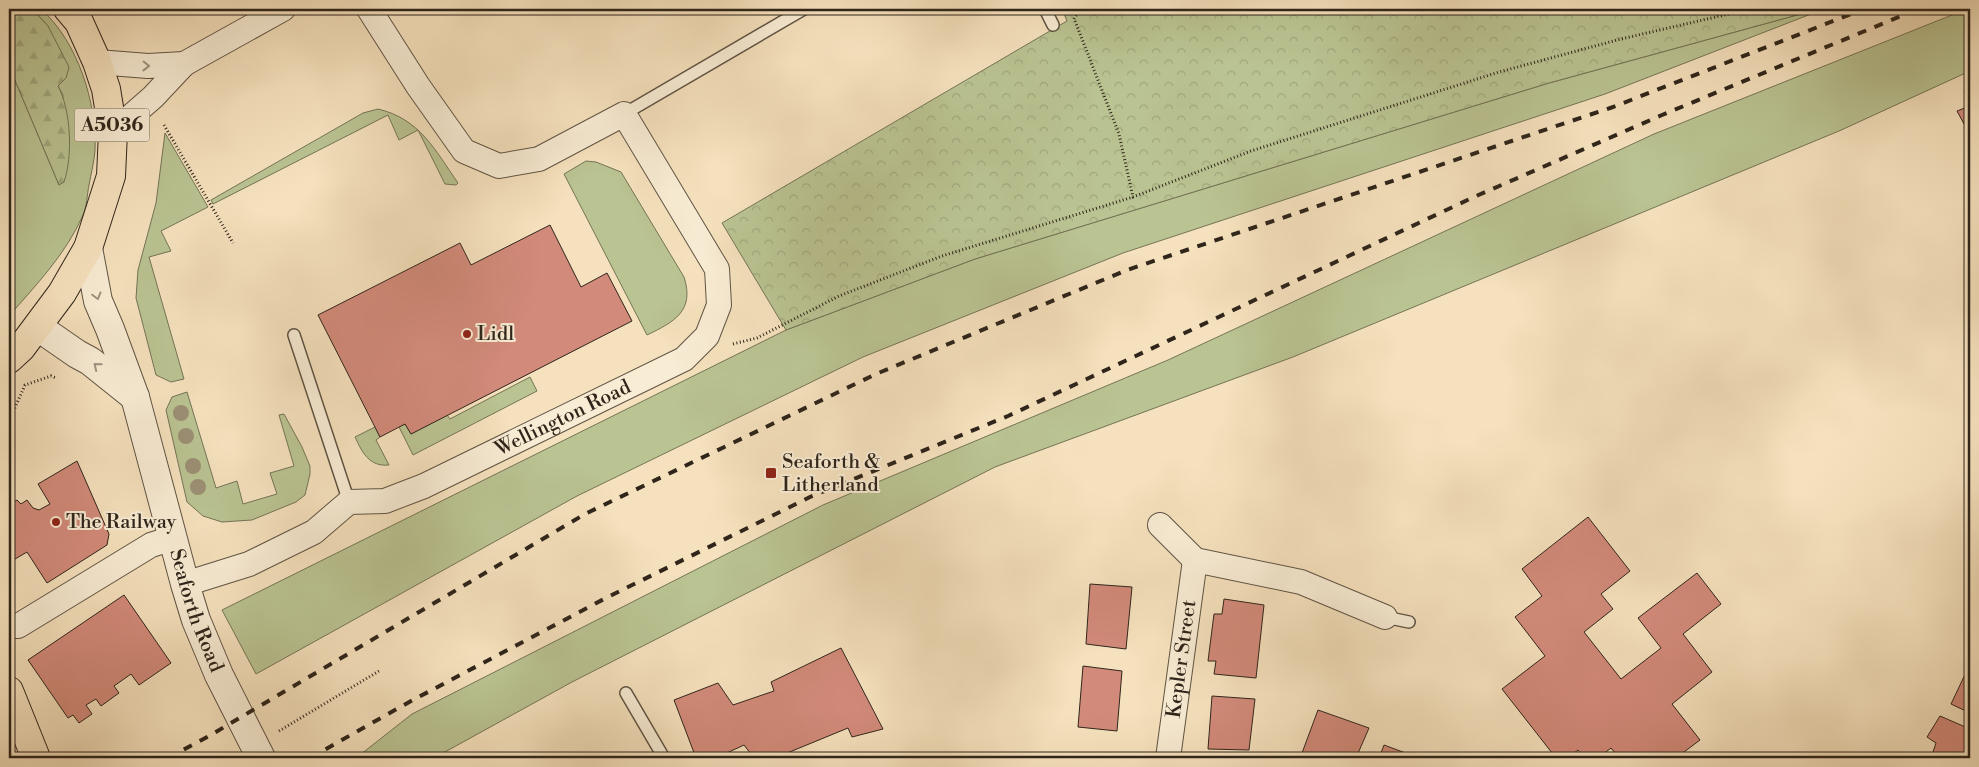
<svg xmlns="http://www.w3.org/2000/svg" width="1979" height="767" font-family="'Libre Bodoni',serif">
<defs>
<pattern id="forest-firs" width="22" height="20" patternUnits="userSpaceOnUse" patternTransform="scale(1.25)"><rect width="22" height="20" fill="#bac392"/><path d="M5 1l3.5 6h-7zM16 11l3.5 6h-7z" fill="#a0a77d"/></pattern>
<pattern id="park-crowns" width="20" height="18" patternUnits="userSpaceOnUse" patternTransform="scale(1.25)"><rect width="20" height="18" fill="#bac392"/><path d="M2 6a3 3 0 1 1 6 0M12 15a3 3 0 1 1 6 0" fill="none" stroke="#a0a77d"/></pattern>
</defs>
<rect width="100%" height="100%" fill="#f5e1bd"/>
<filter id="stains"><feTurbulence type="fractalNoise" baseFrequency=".004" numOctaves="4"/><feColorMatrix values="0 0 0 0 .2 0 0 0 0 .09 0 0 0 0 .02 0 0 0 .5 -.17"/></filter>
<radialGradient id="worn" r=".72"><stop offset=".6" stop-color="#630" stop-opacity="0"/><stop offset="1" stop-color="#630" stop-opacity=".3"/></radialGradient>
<path fill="#bac392" stroke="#747456" d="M32,9H41C78,42 97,103 95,151C94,162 91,174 89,185C87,195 87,206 83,215C66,254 36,285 9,316V66L59,185L63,95L58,86L66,78L48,26Z
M1819,9H1824L1605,94L1123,253L863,357L577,496L256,674L222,610L786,330L975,259L1549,83Z
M1967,9H1970V71L1839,131L1293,357L995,467L572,682L434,758H356L412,714L823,505L1168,360L1654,134Z
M378,109C420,119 435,150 458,183L456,185L445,184L418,130L399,140L388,115L213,204L211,200L363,113Z
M165,133L208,207L161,231L171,251L149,257L184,379L171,382L156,375L136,298L138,270L156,203Z
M586,161L596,162L621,172L684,277C695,311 674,322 647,335L564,174Z
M530,377L537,391L413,455L399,427L405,424L411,434L447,415L450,419Z
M187,392L216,488L237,481L243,504L277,494L270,473L294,466L279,415L284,414L302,447L310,466V474L305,495L296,502L252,520L222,522L203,516L187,502L166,410L172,397Z
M375,427L380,437L376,440L389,465C369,467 362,452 355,437Z"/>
<path fill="url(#forest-firs)" stroke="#747456" d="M9,9H32L48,26L69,67L66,78L58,86C71,110 73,156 64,182L59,185L9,66Z"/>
<path fill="url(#park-crowns)" stroke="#747456" d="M1062,9H1819L1549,83L975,259L786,330L722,223L1067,21Z"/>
<path fill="#d28a7a" stroke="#2f251b" d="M1970,88V103L1964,92Z
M1970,106V135L1957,111Z
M550,225L581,287L607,273L632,321L411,434L405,424L380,437L318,315L460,243L471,265Z
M77,461L109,534L107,545L47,583L27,552L10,562L9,560V505L17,500L21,504L27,500L33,508L39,510L50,504L38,484Z
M1588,517L1630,571L1601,594L1613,609L1584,632L1621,679L1661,648L1638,618L1697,573L1721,604L1683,634L1712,672L1672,704L1700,740L1676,758H1619L1611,748L1598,758H1584L1578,750L1568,758H1556L1502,689L1545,656L1515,617L1542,596L1522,569Z
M1090,584L1132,587L1126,649L1086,644Z
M124,595L171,663L139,685L131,674L114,686L119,693L101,706L96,699L86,705L92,714L79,723L73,715L68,718L28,660Z
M1224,599L1264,605L1256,678L1214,674L1216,661H1208L1214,614H1222Z
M841,648L883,729L852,737L848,728L775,758H754L744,745L716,758H696L674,700L718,683L733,705L774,691L771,682Z
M1970,664V713L1951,704Z
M1083,666L1122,671L1117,731L1078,727Z
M1212,696L1255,699L1249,750L1208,749Z
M1318,710L1369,728L1356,758H1317L1302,753Z
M1940,716L1970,729V750L1968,754L1970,755V758H1931L1936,743L1927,737Z
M1384,745L1419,758H1379Z"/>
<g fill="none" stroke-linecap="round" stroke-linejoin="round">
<g stroke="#605444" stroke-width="14">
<path id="service" d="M1045,9L1053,25
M624,114L804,9
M294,335L349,502
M1385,617L1409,622
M626,693L664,758"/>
</g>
<g stroke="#605444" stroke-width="26">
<g id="minor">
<path d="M97,62L148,66L184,64L153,97L113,132"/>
<path d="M184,64L283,9"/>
<path d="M1160,525L1195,560L1301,582L1385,617"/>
<path id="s1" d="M185,584L249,564L314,532L349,502L385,501L424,486L684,359L707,336L719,305L717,269L624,114L539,159L499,166L464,151L418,86L369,9"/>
<path d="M18,626L151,545L173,538"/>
<path id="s2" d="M1168,758L1195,560"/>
</g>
</g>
<g stroke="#605444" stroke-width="30">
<g id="tertiary">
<path id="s3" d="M88,248L98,301L110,329L135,397L185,584L196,620L219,675L261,758"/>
<path d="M38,327L77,354L90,361L135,397"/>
</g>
</g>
<g stroke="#2f251b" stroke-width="30">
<path id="trunk" d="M9,359L21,348L62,293L88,248L111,176L113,132L106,89L97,62L79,22L68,9
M9,691L36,758"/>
</g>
<path stroke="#2f251b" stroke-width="3" stroke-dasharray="1 2.5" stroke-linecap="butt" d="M1074,19L1080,9
M1075,21L1119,134L1133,197L1251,151L1499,72L1621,39L1750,9
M164,125L233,243
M733,344L757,338L839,296L942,256L1133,197
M9,421L25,385L51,376L56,378
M279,731L379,671
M942,758L945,755"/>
<use href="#service" stroke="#f8ecd4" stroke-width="11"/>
<use href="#minor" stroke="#f8ecd4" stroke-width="24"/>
<use href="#tertiary" stroke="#f8ecd4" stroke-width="28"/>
<use href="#trunk" stroke="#f5e1bd" stroke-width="28"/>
<path stroke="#2f251b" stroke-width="4" stroke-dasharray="9 9" stroke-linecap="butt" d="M168,758L209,736L585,514L876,374L1127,270L1613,107L1864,9
M310,758L411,701L606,598L810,497L1008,416L1474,197L1662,115L1918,9"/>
</g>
<g fill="#9b8f74">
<circle cx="181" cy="413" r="8"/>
<circle cx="186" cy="436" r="8"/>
<circle cx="193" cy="466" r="8"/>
<circle cx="198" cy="487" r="8"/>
</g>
<defs><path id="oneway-chevron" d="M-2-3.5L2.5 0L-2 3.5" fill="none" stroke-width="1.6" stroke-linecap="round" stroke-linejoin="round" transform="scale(1.25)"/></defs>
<g stroke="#9e9281">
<use href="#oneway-chevron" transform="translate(146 66) rotate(1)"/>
<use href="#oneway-chevron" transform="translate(97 296) rotate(75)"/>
<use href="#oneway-chevron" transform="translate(97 366) rotate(-141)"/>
</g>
<g fill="#8f2418" stroke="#f8ecd4" stroke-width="2">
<circle cx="467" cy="334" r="5"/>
<rect x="765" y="467" width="12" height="12" rx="2.5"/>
<circle cx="56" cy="522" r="5"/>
</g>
<g text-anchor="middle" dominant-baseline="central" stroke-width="4" stroke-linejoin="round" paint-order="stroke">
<rect fill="#f8ecd4" stroke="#6b6152" stroke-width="1" x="74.5" y="108.5" width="75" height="33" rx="4"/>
<g font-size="19" font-weight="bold" fill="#2f251b">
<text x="112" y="125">A5036</text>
</g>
<g font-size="20" fill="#2f251b" stroke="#f8ecd4" text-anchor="start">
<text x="477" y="334">Lidl</text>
<text x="782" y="462">Seaforth &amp;<tspan x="782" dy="23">Litherland</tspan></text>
<text x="66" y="522">The Railway</text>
</g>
<g font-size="20" fill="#2f251b" stroke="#f8ecd4">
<text stroke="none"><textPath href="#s1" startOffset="418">Wellington Road</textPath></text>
<text stroke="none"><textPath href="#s3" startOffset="379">Seaforth Road</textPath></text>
<text stroke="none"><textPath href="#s2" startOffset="100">Kepler Street</textPath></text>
</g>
</g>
<rect width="1979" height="767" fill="none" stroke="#f5e1bd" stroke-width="30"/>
<rect x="10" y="10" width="1959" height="747" fill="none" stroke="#2f251b" stroke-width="2.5"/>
<rect x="15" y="15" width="1949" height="737" fill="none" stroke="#2f251b"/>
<rect width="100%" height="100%" filter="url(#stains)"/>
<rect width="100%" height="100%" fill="url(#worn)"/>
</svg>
